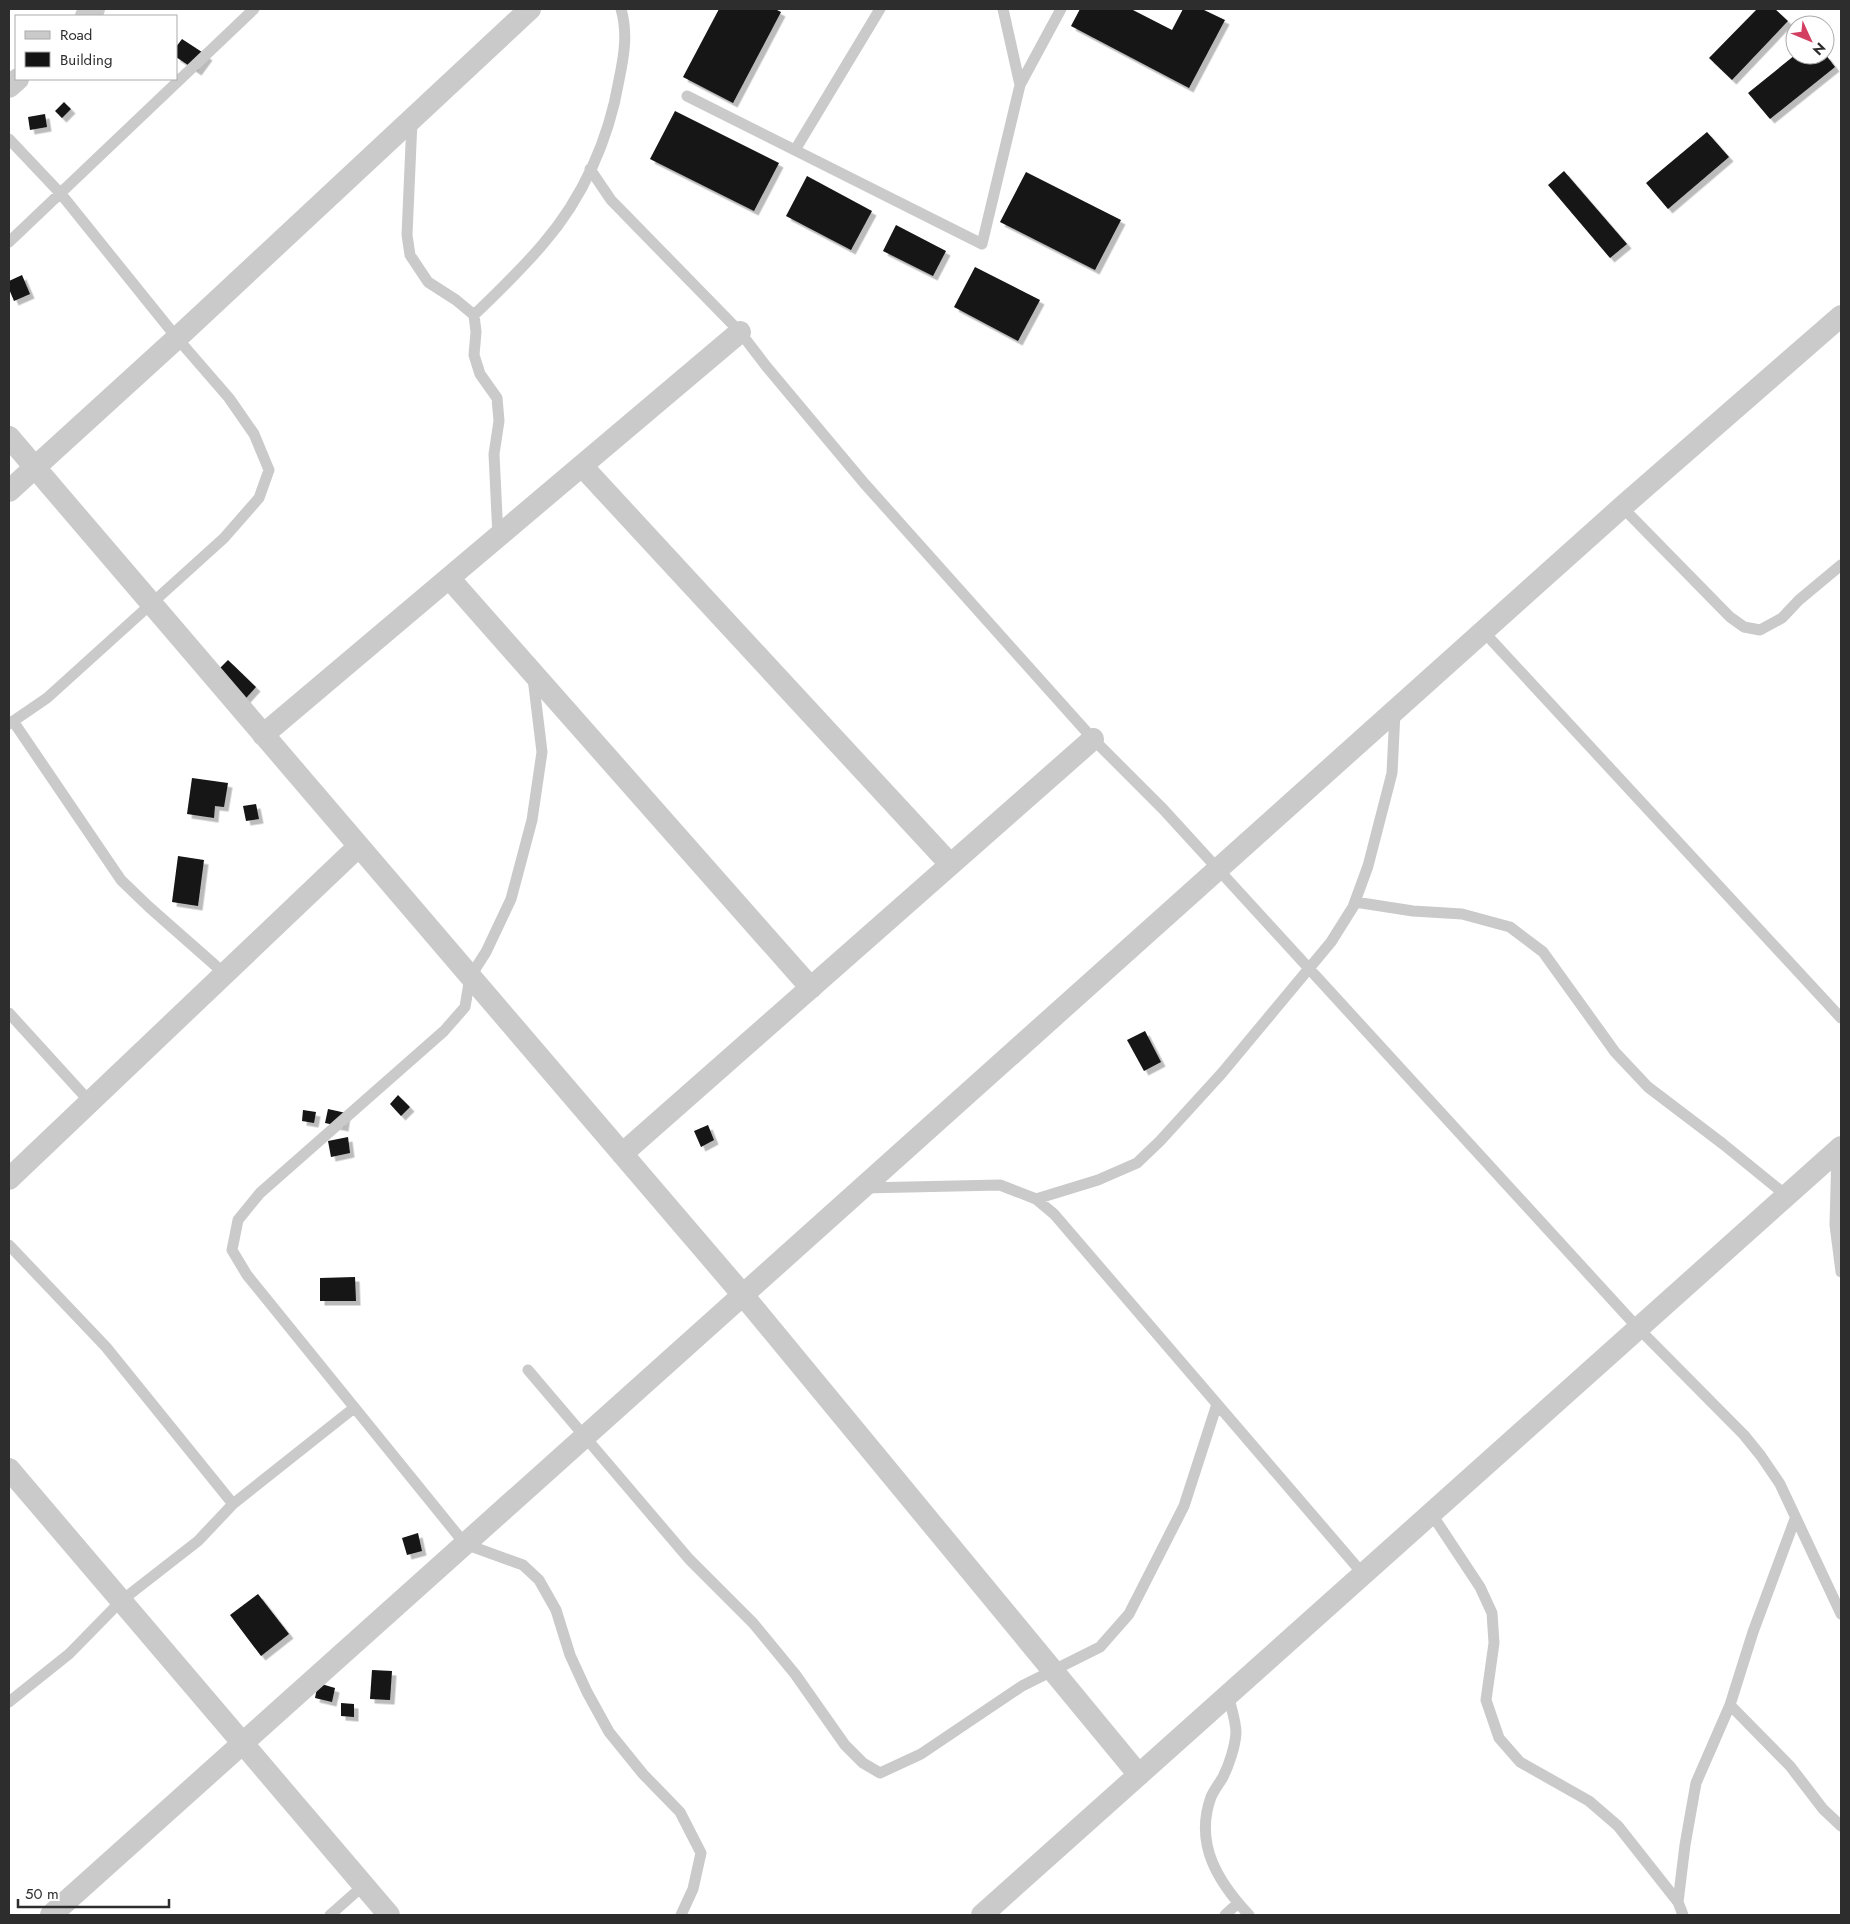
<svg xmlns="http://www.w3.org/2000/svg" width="1850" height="1924" font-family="Jost,sans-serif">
<defs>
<filter id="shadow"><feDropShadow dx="4.5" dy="4.5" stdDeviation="0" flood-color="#0004"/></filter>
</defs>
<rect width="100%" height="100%" fill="#fff"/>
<path fill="#141414" filter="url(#shadow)" d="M719,9H775L781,12L733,103L683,77Z
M1080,9H1131L1172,30L1183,9H1202L1225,20L1189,88L1071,26Z
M1757,9H1775L1788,21L1732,80L1709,58Z
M182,39L208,56L197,71L176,57V47Z
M1795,55H1826L1835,67L1770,119L1748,93Z
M64,102L71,109L62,118L55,111Z
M675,111L779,163L754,211L650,159Z
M45,114L47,127L30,130L28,117Z
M1707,132L1729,157L1668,209L1646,183Z
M1564,171L1627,244L1610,258L1548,185Z
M1026,172L1121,220L1095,270L1000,222Z
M807,176L872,211L851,250L786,216Z
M896,225L946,251L933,276L883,251Z
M975,267L1040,300L1018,341L954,307Z
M22,275L30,294L14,301L9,289V281Z
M228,660L256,687L239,706L210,678Z
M192,778L228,783L224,807L215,806L214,818L187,814Z
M256,804L259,819L246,821L243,806Z
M178,856L204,860L198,906L172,902Z
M1145,1031L1161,1062L1144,1071L1127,1040Z
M398,1095L410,1107L401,1116L390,1104Z
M328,1109L346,1113L344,1127L325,1123Z
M303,1110L316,1112L314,1123L302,1121Z
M708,1125L714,1140L701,1147L694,1131Z
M348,1137L350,1153L331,1157L328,1141Z
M355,1277L356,1301H320V1278Z
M418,1533L422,1551L407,1555L402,1538Z
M258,1594L289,1634L261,1656L230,1615Z
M372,1670L392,1671L390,1700L370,1699Z
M318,1683L335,1688L332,1702L315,1698Z
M341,1703L354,1704V1717L341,1716Z"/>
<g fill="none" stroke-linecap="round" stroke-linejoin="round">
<path stroke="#cacaca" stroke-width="11" d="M1003,9L1020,85
M687,96L982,244L1020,85L1061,9
M412,121L407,235L410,255L428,282L456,300L474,315L476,332L474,355L480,374L497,398L499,421L494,454L498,537
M9,139L61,194L177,338L229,398L254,434L269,470L259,498L224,538L47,698L9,724
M795,150L880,9
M590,169L611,200L740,332L766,366L864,483L1093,739L1163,809L1638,1328L1744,1435L1761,1456L1780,1484L1841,1614
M9,242L254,9
M474,315C498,292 522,269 543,244C583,198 609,139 619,80C624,56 628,33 621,9
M1622,507L1730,617L1744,627L1760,630L1782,618L1799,600L1841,565
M1483,631L1841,1018
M533,678L542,752L532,820L511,899L486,952L470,977L465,1007L444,1031L260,1193L238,1220L232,1250L247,1275L465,1544L523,1565L539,1580L556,1610L570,1655L587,1692L609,1732L643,1774L680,1812L701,1853L693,1889L681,1915
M13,721L121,880L149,907L225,974
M1355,902L1413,911L1462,914L1510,927L1543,952L1615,1052L1648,1087L1723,1144L1787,1196
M9,1013L90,1102
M1837,1151L1835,1225L1841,1272
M864,1188L1000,1185L1036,1199L1054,1214L1363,1574
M1036,1199L1098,1180L1137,1163L1160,1141L1222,1073L1331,942L1353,907L1368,866L1392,773L1395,712
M9,1245L106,1347L233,1504
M528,1370L689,1559L753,1623L795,1674L845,1745L863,1763L880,1773L921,1754L1022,1686L1100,1647L1129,1614L1184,1506L1217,1404
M1431,1513L1480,1587L1492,1613L1494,1643L1486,1700L1499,1738L1520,1762L1589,1801L1618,1826L1678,1902
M1795,1519L1753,1632L1730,1705L1790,1766L1823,1809L1841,1826
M1228,1695C1231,1707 1236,1721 1236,1733C1235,1747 1229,1765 1223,1777C1219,1784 1214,1790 1211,1797C1194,1844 1218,1882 1249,1915
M9,1702L69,1654L121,1601L198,1541L233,1504L354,1408
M330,1915L364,1885
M1225,1915L1238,1903
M1683,1915L1678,1902L1685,1845L1696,1783L1730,1705"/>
<path stroke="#cacaca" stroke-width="22" d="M86,16L94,9
M9,87L18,79
M9,437L743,1295L1139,1775
M582,466L950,864
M9,491L177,338L530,9
M449,578L811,988
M263,735L740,332
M622,1154L1093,739
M9,1179L359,846
M9,1469L389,1915
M51,1915L1622,507L1841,316
M982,1915L1841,1147"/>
</g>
<rect width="1850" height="1924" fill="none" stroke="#2d2d2d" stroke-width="20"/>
<rect x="15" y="15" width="162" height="65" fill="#ffffff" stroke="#ababab"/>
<rect x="25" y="31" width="25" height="8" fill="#cacaca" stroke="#ababab"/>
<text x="60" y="40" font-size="15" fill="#2d2d2d">Road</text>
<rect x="25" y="52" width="25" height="15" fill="#141414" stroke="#ababab"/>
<text x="60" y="65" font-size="15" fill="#2d2d2d">Building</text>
<g transform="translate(1810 40) rotate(134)"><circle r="24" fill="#ffffff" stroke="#ababab"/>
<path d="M0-4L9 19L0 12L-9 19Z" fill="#d33f60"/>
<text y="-8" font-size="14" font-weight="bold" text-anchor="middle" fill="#2d2d2d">N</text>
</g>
<path d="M18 1899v8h151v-8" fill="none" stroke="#2d2d2d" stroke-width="2.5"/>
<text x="25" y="1899" font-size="15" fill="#2d2d2d" stroke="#ffffff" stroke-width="4" paint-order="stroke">50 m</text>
</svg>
